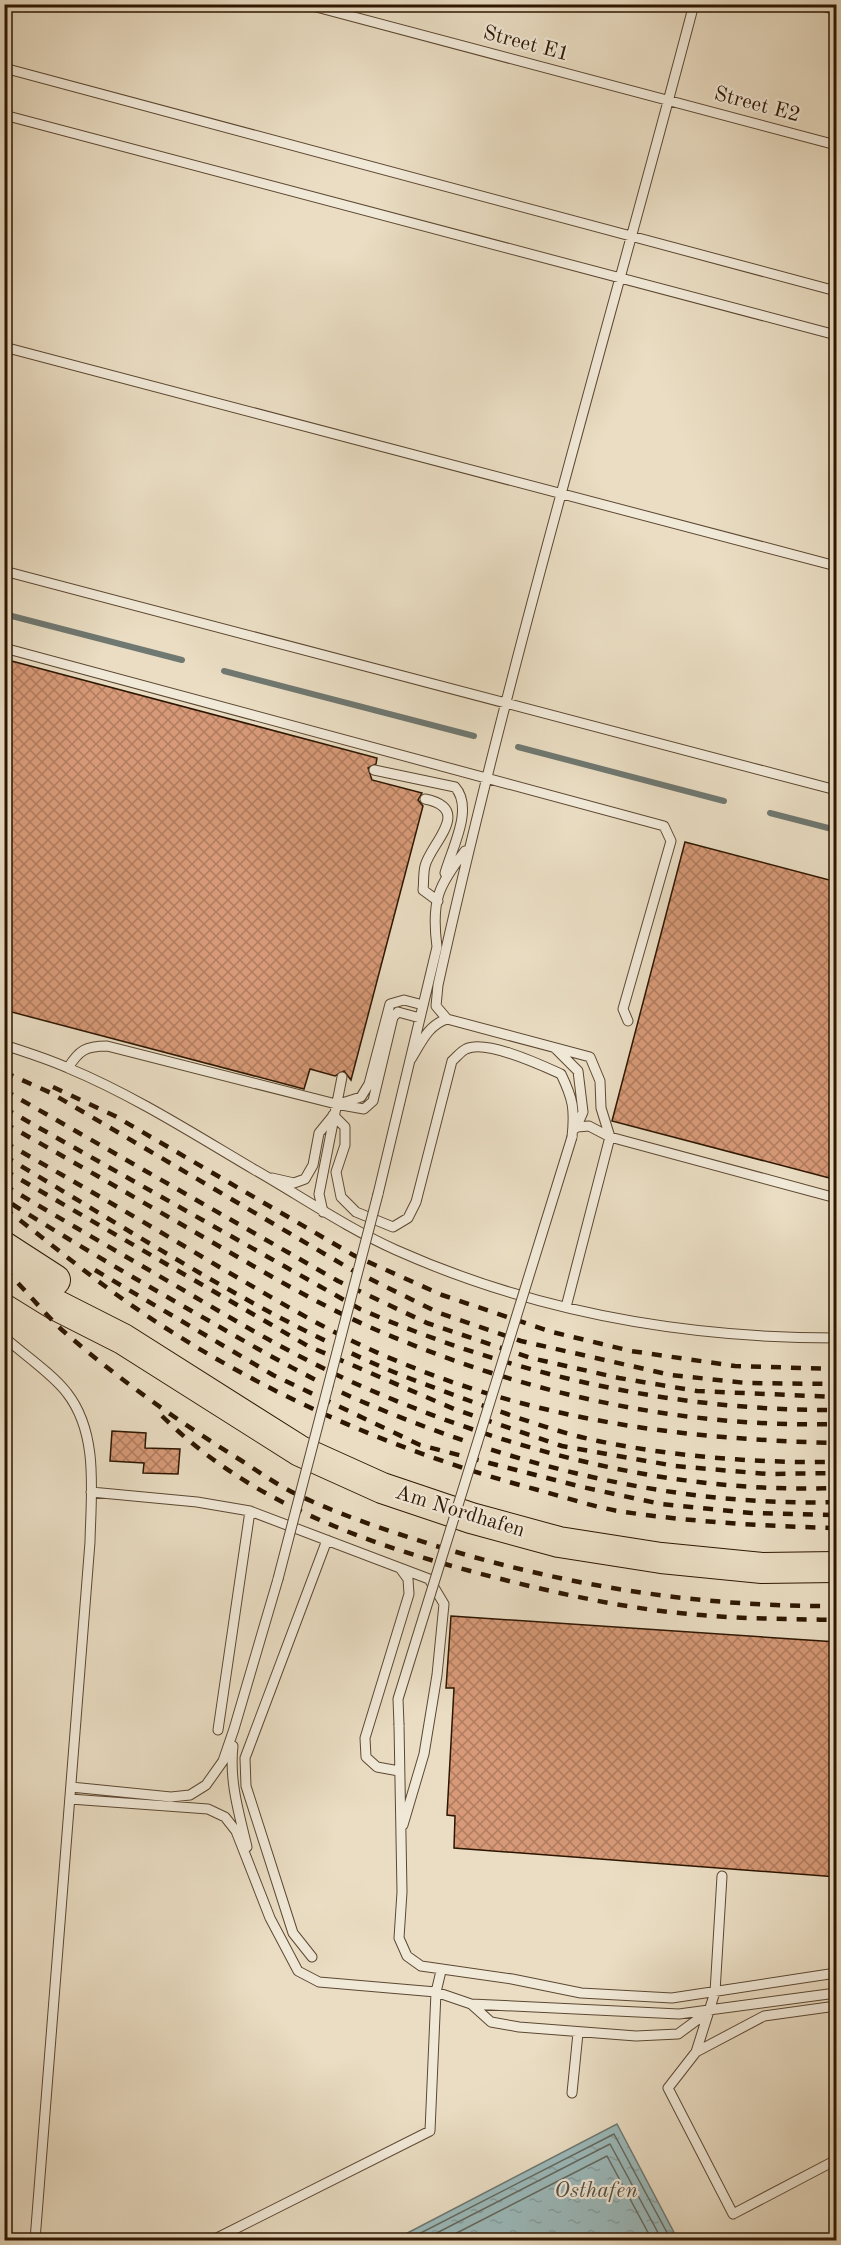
<svg xmlns="http://www.w3.org/2000/svg" width="841" height="2245" font-family="'Old Standard TT',serif">
<defs>
<pattern id="water-ripples" width="26" height="14" patternUnits="userSpaceOnUse" patternTransform="scale(1.5)"><rect width="26" height="14" fill="#9bbabc"/><path d="M2 4q2-2 4 0t4 0M15 11q2-2 4 0t4 0" fill="none" stroke="#869fa0"/></pattern>
<pattern id="building-cross-hatch" width="8" height="8" patternUnits="userSpaceOnUse" patternTransform="scale(1.5)"><rect width="8" height="8" fill="#d79977"/><path d="M0 0l8 8M0 8l8-8" fill="none" stroke="#af7c5f"/></pattern>
</defs>
<rect width="100%" height="100%" fill="#eaddc3"/>
<filter id="stains"><feTurbulence type="fractalNoise" baseFrequency=".00333" numOctaves="4"/><feColorMatrix values="0 0 0 0 .2 0 0 0 0 .09 0 0 0 0 .02 0 0 0 .5 -.17"/></filter>
<radialGradient id="worn" r=".72"><stop offset=".6" stop-color="#630" stop-opacity="0"/><stop offset="1" stop-color="#630" stop-opacity=".3"/></radialGradient>
<path fill="url(#water-ripples)" stroke="#6f7871" stroke-width="1.5" d="M617,2124L678,2240H394Z"/>
<g fill="none" stroke-linecap="round" stroke-linejoin="round">
<path stroke="#64685e" stroke-width="1.5" d="M407,2240L614,2134L671,2240
M423,2240L610,2144L662,2240
M443,2240L607,2156L652,2240"/>
<path stroke="#6f7871" stroke-width="6" d="M4,614L182,660
M224,671L474,736
M518,747L724,801
M770,813L836,830"/>
</g>
<path fill="url(#building-cross-hatch)" stroke="#2d1601" stroke-width="1.5" d="M4,659L377,758L376,764L368,768L372,780L422,793L418,800L423,806L351,1080L344,1071L335,1076L310,1069L304,1089L4,1010Z
M685,842L837,882V1180L612,1121Z
M112,1431L146,1433L145,1448L180,1449L178,1474L143,1473L144,1463L110,1461Z
M451,1616L837,1642V1877L454,1848L455,1816L447,1815L454,1688H446Z"/>
<g fill="none" stroke-linecap="round" stroke-linejoin="round">
<g stroke="#5c4832" stroke-width="11">
<path id="service" d="M305,4L836,145
M815,4L836,10
M4,68L836,291
M4,115L836,335
M4,347L836,566
M4,571L836,790
M4,648L664,826L671,841L623,1009L628,1021
M374,770L455,787C474,808 452,848 445,873
M425,799C474,809 430,844 425,866C423,874 424,883 423,890L438,901
M447,1019L436,1006L438,985C511,655 608,331 694,4
M4,1045C26,1052 48,1059 68,1068C133,1095 194,1134 255,1170C302,1197 347,1228 396,1250C535,1312 686,1338 836,1338
M555,1048L578,1071L583,1112L576,1128
M411,1059C421,1043 428,1025 447,1019L590,1057L600,1081L601,1108L610,1137L566,1307
M68,1068C79,1050 86,1046 107,1046L336,1104L364,1109L373,1101L393,1017L398,1012L420,1018
M339,1104L361,1097L369,1084L390,1004L404,1000L423,1005
M333,1115L345,1127V1145L336,1172L341,1197L356,1212L393,1227L408,1218L416,1202L452,1061C456,1058 461,1051 466,1049C486,1039 541,1065 561,1074C573,1099 575,1109 572,1137
M577,1127L589,1126L610,1137L836,1198
M272,1178L294,1183L305,1179L313,1165L319,1133L332,1117
M378,1194L437,947C431,901 438,886 465,851
M323,1212L319,1194L342,1077
M4,1337C22,1353 54,1375 67,1393C99,1434 91,1493 90,1542L35,2240
M91,1492L197,1502L250,1511L429,1579L444,1604L437,1675L424,1754L403,1825
M399,1725L402,1892L399,1938L407,1956L421,1966L512,1979L581,1993L672,1998L836,1973
M218,1730L250,1511
M233,1746C229,1781 239,1813 247,1847
M399,1771L377,1767L366,1757L365,1738L409,1594L408,1579L400,1568
M71,1787L171,1797L190,1795L206,1785L223,1761L234,1729L278,1579
M70,1799L208,1809L225,1817L236,1831L270,1918L298,1971L319,1982L436,1992L471,2004L679,2014L836,1993
M722,1876L715,1992L696,2052L668,2088L733,2214L836,2160
M312,1957L293,1933L246,1786L245,1758L327,1540
M471,2004L491,2022L519,2027L636,2036L678,2034L708,2012
M696,2052L764,2016L836,2006
M572,2093L578,2033
M213,2240L430,2131L436,1992L441,1971"/>
</g>
<g stroke="#2d1601" stroke-width="32">
<path id="primary" d="M4,1247L55,1280
M4,1273L54,1304L123,1339L300,1451L382,1488L471,1518L559,1542L661,1558L762,1568L836,1567"/>
</g>
<use href="#service" stroke="#f1e9d8" stroke-width="9"/>
<use href="#primary" stroke="#eaddc3" stroke-width="30"/>
<path stroke="#2d1601" stroke-width="4.5" stroke-dasharray="10 10" stroke-linecap="butt" d="M4,1072L51,1093L352,1270L439,1313L521,1341L671,1375L746,1383L836,1384
M53,1087L115,1116L355,1256L442,1295L552,1332L631,1351L735,1366L836,1369
M4,1090L338,1281L427,1323L531,1358L619,1378L697,1391L836,1397
M4,1108L360,1309C510,1374 672,1411 836,1410
M4,1123C72,1161 139,1200 205,1238C264,1272 323,1308 386,1334C528,1394 682,1428 836,1424
M4,1142C77,1183 149,1225 221,1268C278,1301 335,1336 397,1361C541,1421 682,1439 836,1443
M4,1156C118,1223 231,1297 351,1353C390,1372 432,1387 473,1402C513,1416 556,1432 598,1441C677,1457 756,1463 836,1462
M4,1170L308,1346L454,1409L562,1446L675,1466L767,1474L836,1473
M4,1185C64,1221 125,1256 185,1291C242,1325 300,1359 361,1386C510,1451 672,1494 836,1488
M12,1204C77,1245 144,1284 211,1322C258,1349 306,1377 356,1399C507,1464 671,1507 836,1502
M4,1208C45,1239 83,1271 124,1300C249,1388 391,1451 538,1490C564,1497 591,1506 618,1511C690,1522 763,1526 836,1528
M4,1269C24,1288 42,1311 62,1330C118,1379 179,1422 242,1461C259,1472 276,1484 294,1493C339,1515 386,1530 433,1545C565,1586 699,1607 836,1606
M95,1270L273,1375L420,1445L582,1487L661,1504L751,1513L836,1515
M162,1416C255,1508 381,1549 505,1580C569,1596 634,1610 701,1615C746,1619 791,1619 836,1620"/>
<g stroke="#5c4832" stroke-width="11" stroke-linecap="butt">
<path id="service-bridge" d="M278,1579L378,1194
M399,1725L398,1699L572,1137"/>
</g>
<use href="#service-bridge" stroke="#f1e9d8" stroke-width="9"/>
</g>
<g text-anchor="middle" dominant-baseline="central" stroke-width="4.5" stroke-linejoin="round" paint-order="stroke">
<g font-size="21" fill="#2d1601" stroke="#f1e9d8">
<text transform="translate(526 44) rotate(15)">Street E1</text>
<text transform="translate(757 105) rotate(15)">Street E2</text>
<text transform="translate(460 1512) rotate(17)">Am Nordhafen</text>
</g>
<g font-size="22" font-style="italic" fill="#544f42" stroke="#f1e9d8">
<text x="596" y="2191">Osthafen</text>
</g>
</g>
<rect width="841" height="2245" fill="none" stroke="#eaddc3" stroke-width="24"/>
<rect x="6" y="6" width="829" height="2233" fill="none" stroke="#2d1601" stroke-width="3"/>
<rect x="12" y="12" width="817" height="2221" fill="none" stroke="#2d1601" stroke-width="1.5"/>
<rect width="100%" height="100%" filter="url(#stains)"/>
<rect width="100%" height="100%" fill="url(#worn)"/>
</svg>
